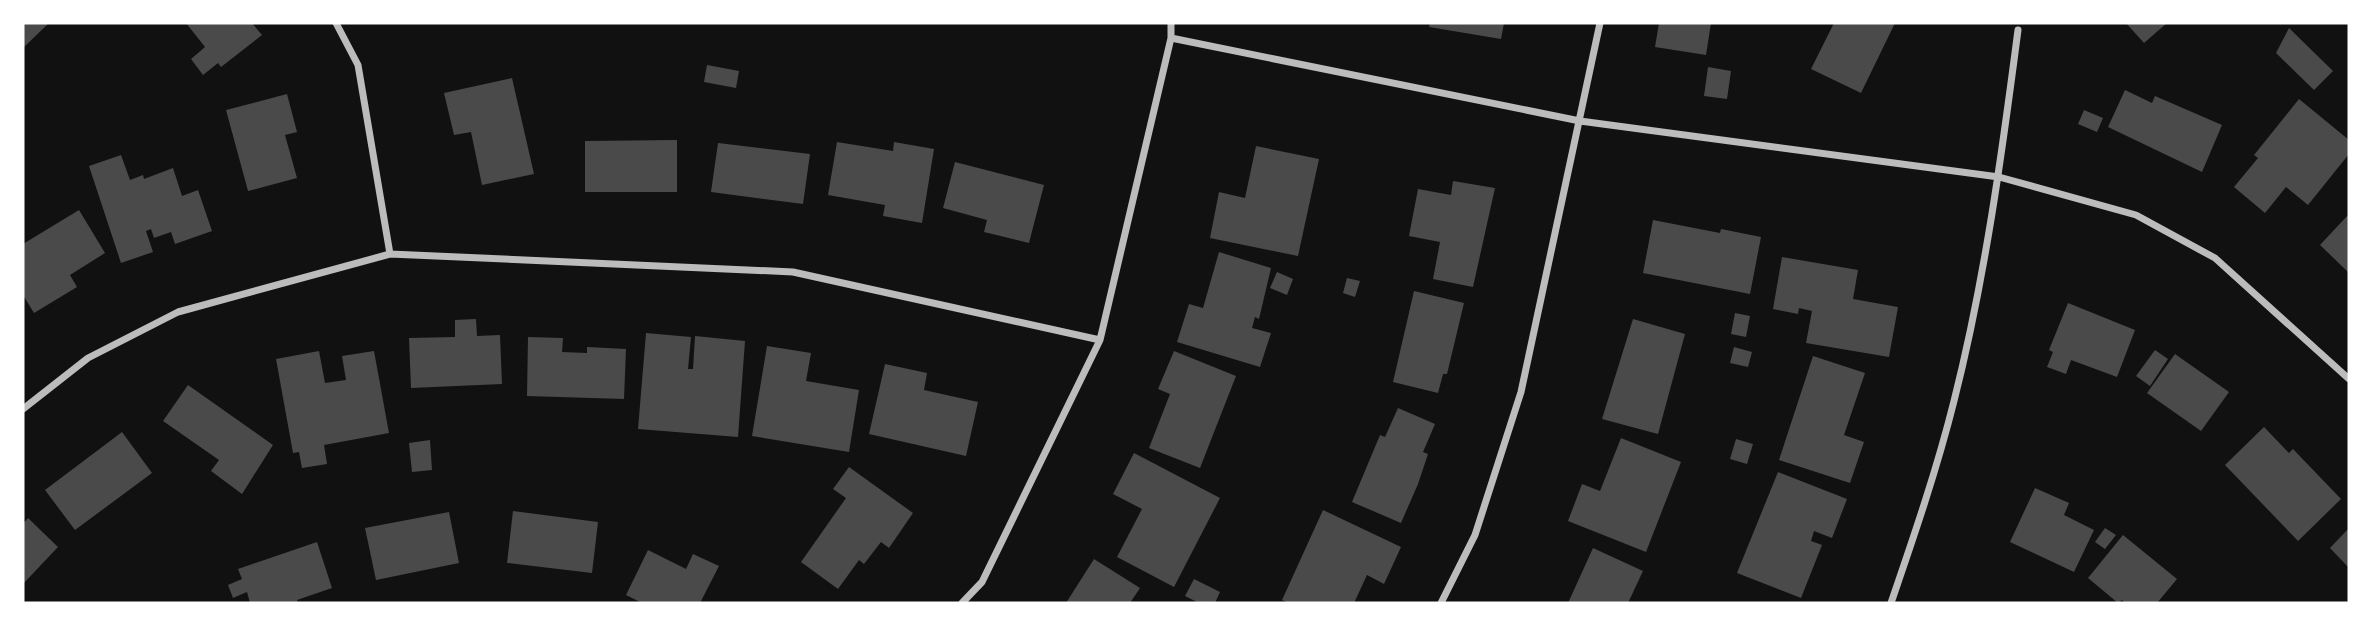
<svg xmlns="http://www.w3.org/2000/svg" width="2372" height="626" font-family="'Work Sans',sans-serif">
<rect width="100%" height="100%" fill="#111"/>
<path fill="#4a4a4a" d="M23,23H49L23,48Z
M186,23H252L262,35L221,67L218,63L203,75L191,59L205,47Z
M1430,23H1504L1501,39L1429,27Z
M1659,23H1711L1706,55L1655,47Z
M1834,23H1895L1861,93L1811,69Z
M2126,23H2167L2144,43Z
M2289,28L2333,71L2314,90L2276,53Z
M707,65L739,71L736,88L704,82Z
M1708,67L1731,71L1727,99L1704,96Z
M512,78L534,174L482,185L471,132L454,135L444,93Z
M2125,90L2152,103L2155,96L2222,125L2202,172L2108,127Z
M287,94L297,132L285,135L297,178L248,191L226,110Z
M2299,99L2349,140V154L2308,205L2286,187L2265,213L2234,187L2258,158L2254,155Z
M2084,110L2103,118L2097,132L2078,124Z
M677,140V192H585V141Z
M837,142L893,151L894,142L934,149L922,223L883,216L885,205L828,195Z
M718,143L810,154L803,204L711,192Z
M1256,146L1319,159L1298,256L1210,238L1219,192L1245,198Z
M121,155L130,180L143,175L144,179L173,168L182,196L198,190L212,231L175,244L171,232L154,238L151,229L146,231L153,252L121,263L89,166Z
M955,162L1044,185L1029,243L984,232L987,220L943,208Z
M1453,181L1495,188L1473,287L1433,279L1440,242L1409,236L1418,189L1451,195Z
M79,210L105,253L70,275L77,287L34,313L23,295V244Z
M2349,214V273L2320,245Z
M1653,220L1720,233L1721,229L1761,237L1750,294L1643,273Z
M1219,252L1271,268L1259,319L1255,317L1252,328L1271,333L1260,367L1177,342L1189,304L1203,308Z
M1782,257L1858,270L1853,299L1898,307L1889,357L1806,343L1812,311L1799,308L1798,314L1773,309Z
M1277,272L1293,279L1287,295L1270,288Z
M1347,278L1360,281L1355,297L1343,293Z
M1414,291L1464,303L1447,374H1443L1438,393L1393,382Z
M2068,303L2135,330L2117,377L2071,360L2066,374L2047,367L2053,352L2049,350Z
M1735,313L1750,316L1746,337L1731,334Z
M476,319L477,336L500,335L502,384L411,388L409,338L455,337V320Z
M1633,319L1685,334L1658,434L1602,419Z
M646,333L691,337L688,369H693L695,336L745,341L738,437L638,429Z
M528,337L563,338L562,352L587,353V347L626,349L624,399L527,396Z
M767,346L811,353L806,381L859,390L849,452L752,436Z
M1734,347L1752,352L1748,367L1730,363Z
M2155,350L2168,359L2150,386L2136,376Z
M319,351L325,383L346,380L342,356L374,351L389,433L324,445L327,464L302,468L299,452L293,453L276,359Z
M1174,351L1236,376L1200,468L1149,448L1170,394L1158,389Z
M2175,354L2229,392L2201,431L2147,393Z
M1813,356L1865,373L1844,435L1864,442L1850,483L1779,460Z
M885,364L927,373L924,390L978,402L966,456L869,434Z
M188,385L273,445L242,494L211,471L219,460L163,421Z
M1398,408L1435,424L1423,452L1428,454L1418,484L1401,523L1352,502L1380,435L1385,437Z
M2264,427L2289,453L2293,449L2341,499L2298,541L2225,465Z
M122,432L152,473L75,530L45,490Z
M1621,438L1681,462L1646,552L1568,521L1582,484L1600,491Z
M1736,439L1753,444L1747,464L1730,459Z
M430,440L432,470L412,472L409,443Z
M1134,453L1220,498L1174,587L1117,557L1142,509L1113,494Z
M849,467L913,513L889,548L881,542L864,564L859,560L838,589L801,562L846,498L833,489Z
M1778,472L1847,499L1832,538L1814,531L1811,541L1822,545L1801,598L1737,573Z
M2035,488L2069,503L2064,515L2094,530L2074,572L2010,542Z
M1323,510L1401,547L1384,584L1367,575L1354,603H1289L1282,600Z
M513,511L598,522L592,573L507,563Z
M449,512L459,563L376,580L365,528Z
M28,518L58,547L23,584V524Z
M2105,528L2116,535L2105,549L2095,542Z
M2349,528V568L2330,548Z
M2123,535L2177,579L2157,603H2125L2122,600L2118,603L2088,578Z
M317,542L332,588L297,600L298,603H250L247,592L233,598L228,585L242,579L238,569Z
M1593,548L1643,571L1628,603H1568Z
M648,550L686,569L693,554L719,566L700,603H642L626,595Z
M1094,559L1140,588L1130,603H1066Z
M1194,579L1220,592L1215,603H1199L1185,596Z"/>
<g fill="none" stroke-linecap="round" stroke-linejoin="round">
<path stroke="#bcbcbc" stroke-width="7" d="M336,23L358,65L390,254
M1171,38L1580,121L1999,177L2136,215L2215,258L2349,379
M23,409L88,358L178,312L390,254L793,272L1100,340
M962,603L982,582L1100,340L1171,38V23
M1441,603L1475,535L1521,392L1600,23
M1891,603C1914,536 1937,469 1954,401C1985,279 2002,153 2018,30"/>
</g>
<rect width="2372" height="626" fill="none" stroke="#ffffff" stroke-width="49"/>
</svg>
